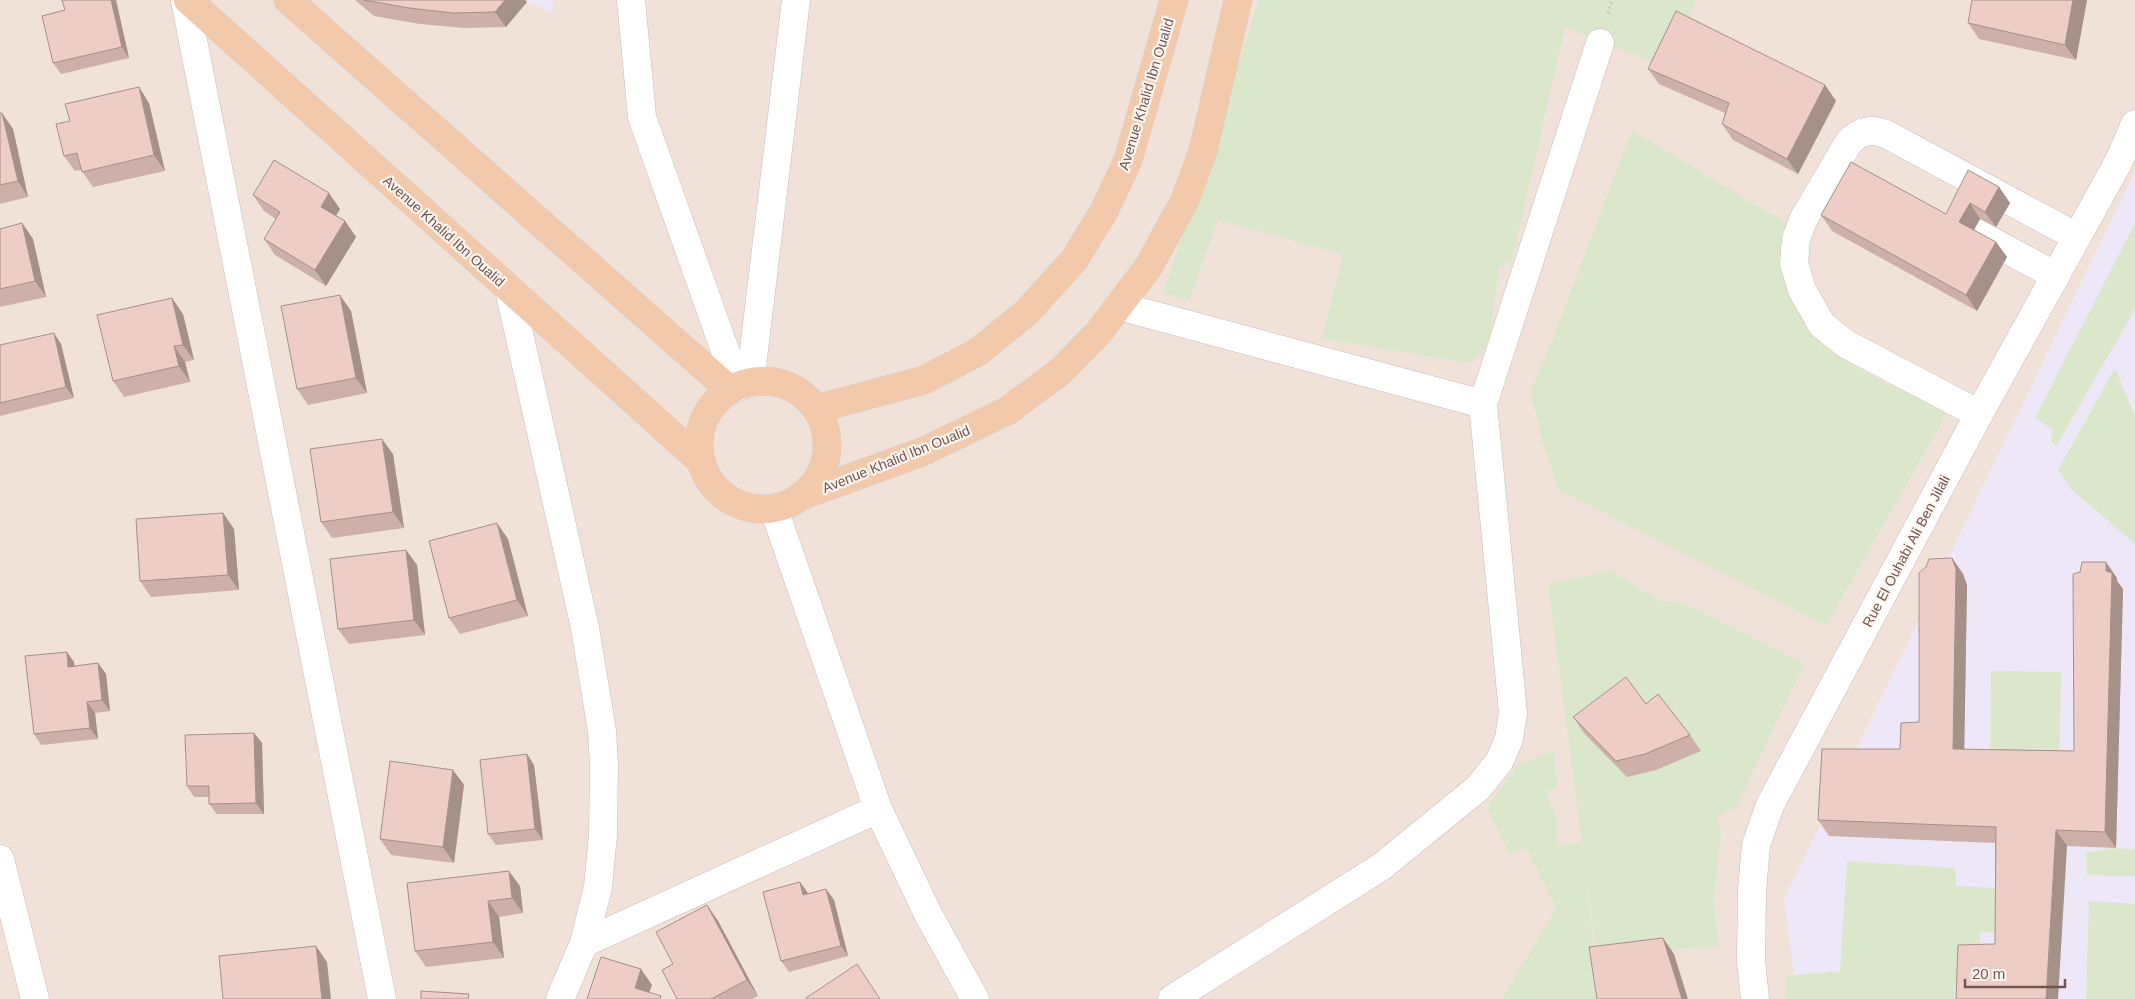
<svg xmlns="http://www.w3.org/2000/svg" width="2135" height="999" font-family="Helvetica,sans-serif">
<rect width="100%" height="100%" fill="#faf1ea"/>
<path fill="#f1e2d9" d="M0,0H2135V999H0Z"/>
<path fill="#eee7f7" d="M523,0H552L553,13L527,2Z
M2135,171V999H1797L1784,899Z"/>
<path fill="#dbe7ca" d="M1259,0H1697L1661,66L1565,27L1512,261L1499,268L1489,345L1468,363L1322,338L1343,254L1218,220L1189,301L1163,293Z
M1632,130L1786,223L1781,268L1793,302L1826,348L1883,382L1948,411L1826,626L1559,490L1544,448L1530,391L1547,354Z
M2135,223V309L2056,446L2051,441L2052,429L2035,418Z
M2115,368L2135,416V544L2071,489L2058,470Z
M1612,571L1660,601L1688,605L1804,664L1737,806L1717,818L1721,833L1713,904L1719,946L1597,954L1586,876L1600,999H1502L1556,908L1526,848L1510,854L1486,808L1517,766L1553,750L1557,786L1546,793L1556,818V846L1582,843L1548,584Z
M1991,671L2061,672L2059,761L1990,759Z
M2112,848L2135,849V876L2087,875L2086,853Z
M1847,861L1955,868L1956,886L1998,888L1997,933L1980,931L1979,961L1965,983H1955L1954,999H1786V976L1840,971Z
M2089,901L2135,904V999H2086Z"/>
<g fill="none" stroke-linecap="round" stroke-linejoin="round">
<g stroke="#cebab4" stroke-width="29">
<path id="minor" d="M185,0L382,999
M631,0L642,117L738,387
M1973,231L2056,276
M509,289L585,628L602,731L604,765L603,835L598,887L584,943L560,999
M1119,306L1483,404L1513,713L1509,739L1499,762L1478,788L1381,867L1172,999
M750,383L796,0
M1483,404L1600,43
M1979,414L1846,344L1822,325L1802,290L1794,263L1796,239L1804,218L1849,142C1860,131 1871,128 1886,134L2077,237
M774,509L878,809L928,914L975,999
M0,859L35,999
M584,943L878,809
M1755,999L1751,960L1752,891L1756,845L1770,805L1979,414L2119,161L2135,124"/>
</g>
<g stroke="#d8cfce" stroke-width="29">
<path id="major" d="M188,0L702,462
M288,0L730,390
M699 445a64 64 0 1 1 128 0a64 64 0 1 1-128 0Z
M816,409L924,380L978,352L1027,312L1074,260L1104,211L1128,160L1174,0
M806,494L922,452L1007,411L1061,371L1099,332L1149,266L1185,200L1203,151L1238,0"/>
</g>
<path stroke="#d2b0a8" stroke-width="3" stroke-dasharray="1 4" stroke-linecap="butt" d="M1608,13L1612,0"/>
<use href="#minor" stroke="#fff" stroke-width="28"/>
<use href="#major" stroke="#f2c9aa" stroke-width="28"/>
</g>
<path fill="#ccb0a9" d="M62,0H116L129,58L61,74L53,63L65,10Z
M355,0H525L527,2L506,27L464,28L420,24L374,16Z
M2087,0L2076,60L1979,39L1968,23Z
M1648,69L1825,85L1836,101L1798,174L1733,140L1722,124L1725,113L1659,84Z
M149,103L165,171L93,187L81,170L75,171L64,156Z
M0,113L13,129L28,197L0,204Z
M1999,187L2010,203L1996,227L1980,219L1974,230L1996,242L2007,257L1977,311L1832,231L1821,215L1946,214Z
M253,195L340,209L336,216L345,221L356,237L326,286L275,255L264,239L276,219L264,211Z
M22,223L33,239L46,297L0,307V229Z
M351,311L367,393L308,405L297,389Z
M183,314L194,360L185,362L190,382L124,397L113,381Z
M61,344L74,398L0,416V345Z
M393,454L404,528L332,538L321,522Z
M223,513L234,529L239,590L151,597L140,581Z
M508,539L528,616L460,634L449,618Z
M406,550L417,565L425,635L349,644L338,629Z
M1952,558L1963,574L1967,585L1964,749L2074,751L2117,578V581L2123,589L2116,848L2067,846L1995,944V843L1829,836L1818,820L1900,749L1919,722L1926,567Z
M74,662V666L98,663L106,674L110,711L95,713L98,739L41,745L34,734Z
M1573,717L1690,735L1701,751L1656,770L1627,777L1584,733Z
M254,733L262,743L264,814H217L209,804V797H194L187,786Z
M527,754L534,765L543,840L496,845L488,834Z
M453,770L464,785L454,863L391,855L380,839Z
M407,883L520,886L523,913L499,917L504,958L426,967L415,951Z
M826,889L834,900L848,956L789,972L781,961L808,894Z
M707,905L718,921L758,996L752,999H677L673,964Z"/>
<path fill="#a6908a" d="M111,0H116L129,58L122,47Z
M505,0H525L527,2L506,27L495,12Z
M2073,0H2087L2076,60L2065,45Z
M1825,85L1836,101L1798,174L1787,159Z
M139,87L149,103L165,171L154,155Z
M2,113L13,129L28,197L18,181Z
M1999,187L2010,203L1996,227L1985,212Z
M329,193L340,209L332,222L321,207Z
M1970,203L1980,219L1970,237L1959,222Z
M345,221L356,237L326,286L315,270Z
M22,223L33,239L46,297L35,281Z
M1996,242L2007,257L1977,311L1966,295Z
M340,295L351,311L367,393L356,378Z
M172,298L183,314L194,360L183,345Z
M54,333L61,344L74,398L66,387Z
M174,346L185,362L190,382L179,366Z
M382,439L393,454L404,528L393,512Z
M223,513L234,529L239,590L228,575Z
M497,523L508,539L528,616L517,600Z
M406,550L417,565L425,635L414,620Z
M1952,558L1963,574L1967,585L1964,765L1953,749Z
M2106,562L2117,578V581L2123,589L2116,848L2105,832Z
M67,652L74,662L76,678L68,667Z
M98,663L106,674L110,711L102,700Z
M87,702L95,713L98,739L90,728Z
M254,733L262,743L264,814L256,803Z
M527,754L534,765L543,840L535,829Z
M453,770L464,785L454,863L443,847Z
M2056,830L2067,846L2058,999H2046Z
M509,871L520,886L523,913L512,898Z
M800,882L808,893L811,906L803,895Z
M826,889L834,900L848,956L841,946Z
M488,901L499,917L504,958L493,942Z
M707,905L718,921L758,996L747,980Z
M1663,938L1674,954L1688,999H1682Z
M316,946L327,962L331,999H322Z
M641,969L652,985L647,999L635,988Z"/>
<path fill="#edcdc5" stroke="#a6908a" d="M62,0H111L122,47L53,63L42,16L65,10Z
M364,0H505L495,12L453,13L409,8Z
M1972,0H2073L2065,45L1968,23Z
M1676,11L1825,85L1787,159L1722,124L1729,103L1648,69Z
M139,87L154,155L82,172L77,153L64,156L56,124L70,121L65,104Z
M0,113H2L18,181L0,185Z
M274,160L329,193L321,207L345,221L315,270L264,239L280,212L253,195Z
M1851,162L1946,214L1968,170L1999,187L1985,212L1970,203L1959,222L1996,242L1966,295L1821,215Z
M22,223L35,281L0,289V229Z
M340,295L356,378L297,389L281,306Z
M172,298L183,345L174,346L179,366L113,381L97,315Z
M54,333L66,387L0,403V345Z
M382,439L393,512L321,522L310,449Z
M223,513L228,575L140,581L136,519Z
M497,523L517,600L449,618L429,541Z
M406,550L414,620L338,629L330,559Z
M1952,558L1956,569L1953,749L2074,751L2073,574L2080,572L2082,562H2106V571L2112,573L2105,832L2056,830L2046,999H1956L1958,945L1995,944L1996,827L1818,820L1822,749H1900L1901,723L1919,722V573L1926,567L1929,559Z
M67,652L68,667L98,663L102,700L87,702L90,728L34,734L25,656Z
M1626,677L1646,704L1658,694L1690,735L1645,754L1616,761L1573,717Z
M254,733L256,803L209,804V786H187L185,735Z
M527,754L535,829L488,834L480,760Z
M390,761L453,770L443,847L380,839Z
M509,871L512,898L488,901L493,942L415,951L407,883Z
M800,882L803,895L826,889L841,946L781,961L763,892Z
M707,905L747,980L711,999H677L662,970L673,964L656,932Z
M1663,938L1682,999H1597L1589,947Z
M316,946L322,999H223L219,956Z
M601,957L641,969L635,988L661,996L660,999H587Z
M857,964L880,999H807L806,998Z
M421,991L469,994L468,999H421Z"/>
<g text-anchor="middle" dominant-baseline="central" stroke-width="4.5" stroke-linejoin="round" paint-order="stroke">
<g font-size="14" fill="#735550" stroke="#fdf6f0">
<text transform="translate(1146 94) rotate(-73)">Avenue Khalid Ibn Oualid</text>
<text transform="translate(444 231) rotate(42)">Avenue Khalid Ibn Oualid</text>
<text transform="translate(896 459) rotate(-22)">Avenue Khalid Ibn Oualid</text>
<text transform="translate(1906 551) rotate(-62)">Rue El Ouhabi Ali Ben Jilali</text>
</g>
</g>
<path d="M1965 979v8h100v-8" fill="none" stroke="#735550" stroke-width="2.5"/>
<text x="1972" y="979" font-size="15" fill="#735550" stroke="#fdf6f0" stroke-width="4" paint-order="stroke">20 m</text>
</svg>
